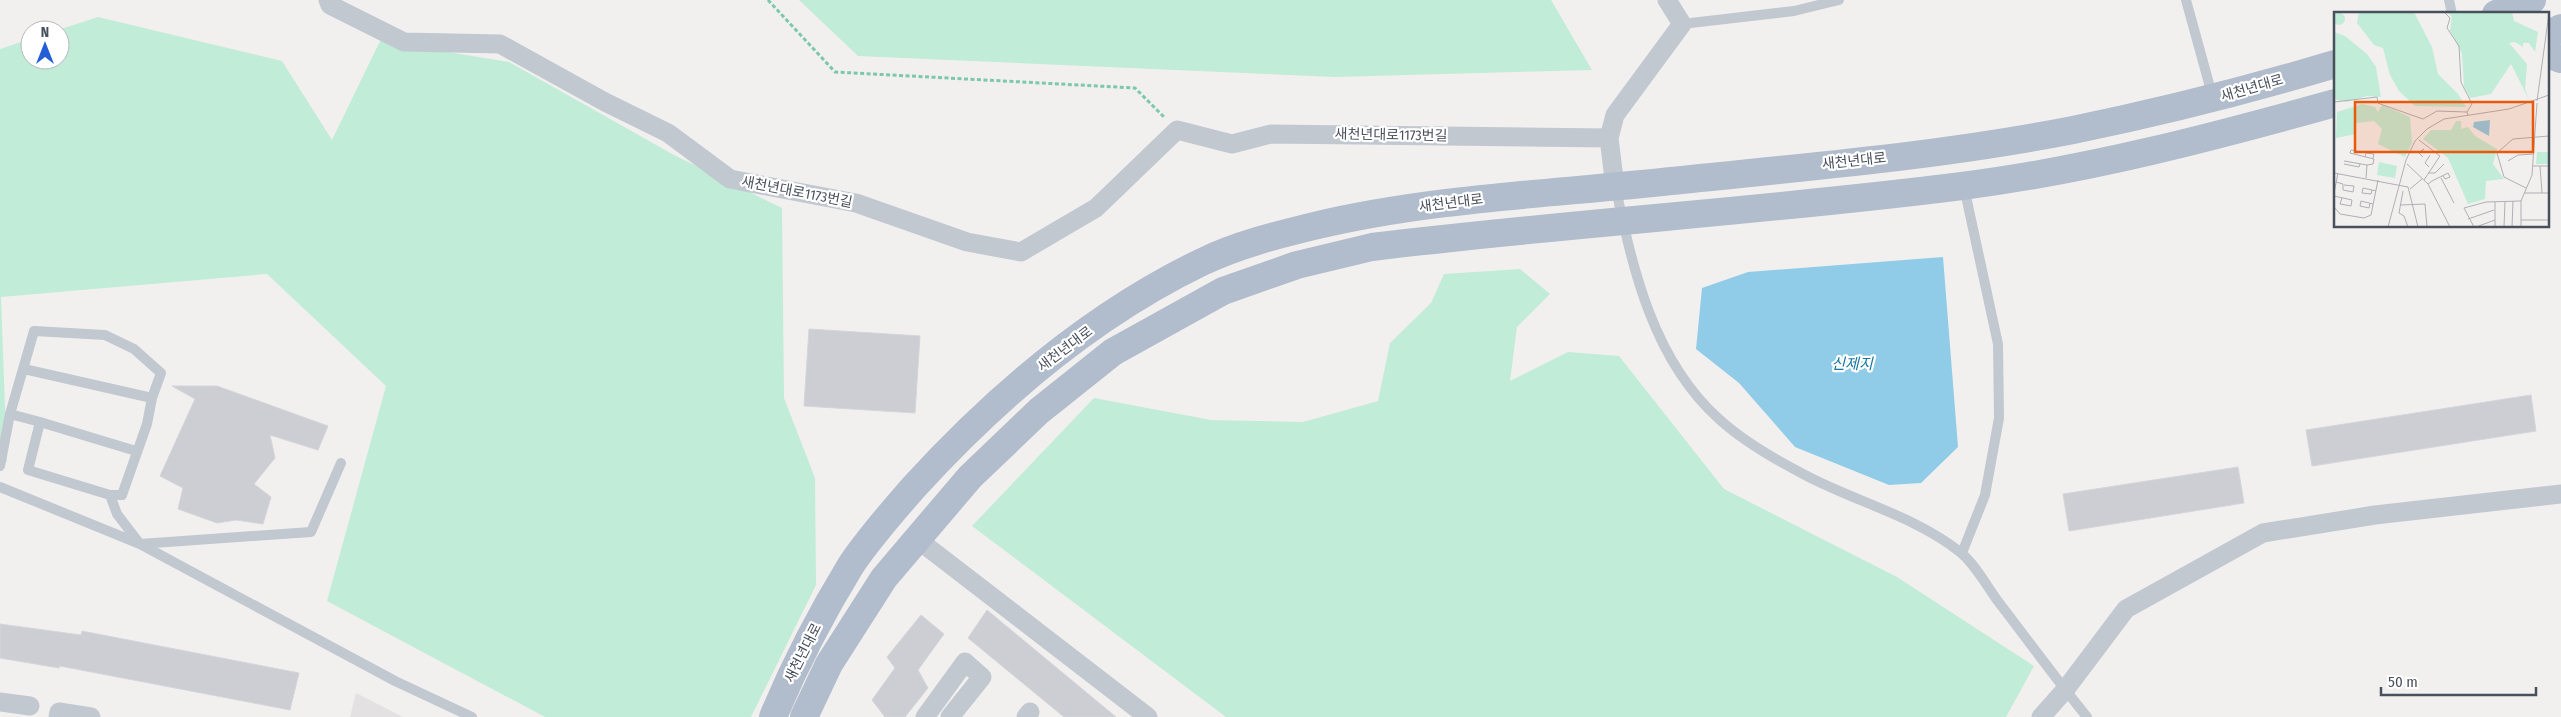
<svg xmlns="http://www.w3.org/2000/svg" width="2561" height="717" font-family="'Fira Sans Condensed','Noto Sans KR',sans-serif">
<rect width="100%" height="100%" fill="#f2f0ef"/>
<path fill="#e3e1e1" d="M356,693L403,717H350Z"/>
<path fill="#c1ecd7" d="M799,0H1551L1592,70L1335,77L858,56Z
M98,17L282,61L332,140L380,41L509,62L674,155L782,208L784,398L815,478L816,585L751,717H545L327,601L386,386L267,274L1,297L7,462L0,463V49L30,39V60H60L58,30Z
M1520,269L1550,294L1517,327L1510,381L1568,352L1619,356L1724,489L1897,577L2034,666L2006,717H1226L972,526L1094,398L1211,420L1303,422L1378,401L1390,343L1431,303L1444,274Z"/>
<path fill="#90cbe7" d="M1943,257L1958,447L1921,483L1889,485L1795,447L1739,383L1696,349L1702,288L1748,272Z"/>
<path fill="#ccced4" stroke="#d4d5da" d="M809,329L920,336L915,413L804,406Z
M172,386H217L328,426L318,450L270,435L275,458L254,484L271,497L263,524L236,520L217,523L178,509L183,488L160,476L195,399Z
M2531,395L2536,431L2312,466L2306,430Z
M2238,467L2244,503L2069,531L2063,494Z
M987,610L1116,717H1064L968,638Z
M921,615L944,634L918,670L928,688L905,717H885L872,700L895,668L887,657Z
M0,624L81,635L82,631L299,673L290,710L60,666L59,668L0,658Z"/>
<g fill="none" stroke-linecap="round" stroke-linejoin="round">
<path stroke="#7bc8ab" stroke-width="3" stroke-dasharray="4 2.5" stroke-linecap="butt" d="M768,0L835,72L1135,88L1164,117"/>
<path stroke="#c1c8d0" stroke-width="10" d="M2186,0L2213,98
M2449,0L2452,14
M1682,24L1794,11L1839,0
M1616,189C1633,271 1654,361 1719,419C1743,441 1776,460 1805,475C1856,502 1915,516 1960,552C1975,564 1986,585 1997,600C2027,639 2056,679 2087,717
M10,414L40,422L28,470L110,495H122L147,424L152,398
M40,422L136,451
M0,466L10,414L34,331L105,335L134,349L161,373L152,398L24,369
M0,487L140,544L395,681L472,717
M110,495L117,514L140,544L311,532L341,463
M1962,553L1985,495L1999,418L1998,344L1964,187"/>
<path stroke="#c1c8d0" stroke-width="19" d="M328,0L330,5L404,42L500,44L605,102L668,133L730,179L856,203L967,242L1021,252L1096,208L1177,130L1232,144L1271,134L1609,138L1615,187
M1609,138L1615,115L1682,24L1667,0
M917,539L1148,717
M0,702L30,706
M58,717L59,712L91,717
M925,717L965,662L982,677L950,717
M1026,717L1030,712
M2041,717L2065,690L2126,609L2263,533L2375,515L2561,494"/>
<path stroke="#b1bccc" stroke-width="28" d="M2496,14L2532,0
M2547,35L2561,28
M2547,54L2561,59
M773,717C795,664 821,614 851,565C869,538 892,512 913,488C995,398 1092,315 1202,262C1237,245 1277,235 1314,226C1431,198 1552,194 1671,181C1805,167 1941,156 2073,130C2161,112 2248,90 2335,64
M804,717L829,664L884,578L970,477L1039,411L1113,352L1223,291L1297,265L1372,247C1568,223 1766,211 1962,186C2088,170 2213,137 2335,103"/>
</g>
<g text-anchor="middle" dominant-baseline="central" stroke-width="4.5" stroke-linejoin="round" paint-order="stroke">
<g font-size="14" fill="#48505c" stroke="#fff">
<text transform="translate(2252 88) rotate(-16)">새천년대로</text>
<text transform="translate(1391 135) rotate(1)">새천년대로1173번길</text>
<text transform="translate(1854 161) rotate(-6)">새천년대로</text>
<text transform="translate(797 192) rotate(11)">새천년대로1173번길</text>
<text transform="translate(1451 203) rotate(-7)">새천년대로</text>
<text transform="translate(1065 349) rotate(-37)">새천년대로</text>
<text transform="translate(803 653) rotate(-63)">새천년대로</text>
</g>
<g font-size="15" font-style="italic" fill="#1575a2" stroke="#fff">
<text x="1852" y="364">신제지</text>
</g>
</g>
<g transform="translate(2334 12)">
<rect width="215" height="215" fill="#f2f0ef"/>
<path d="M25,0H80L98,35L104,62L124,82L132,95L81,94L65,79L56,63L49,36L40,33L23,11ZM114,0H178L180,9L204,20L201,40L195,31H189V35L181,30L175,31L193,52L191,77L195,88L177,52L157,82L136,86L130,74L128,42L116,19L118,5ZM-1 7a6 6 0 1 1 12 0a6 6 0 1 1-12 0ZM0,20L11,24L33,42L42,55L47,85L33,84L12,90L0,87ZM28,92L41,95L44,100L48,93L76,105L78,131L71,145L44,132L48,117L40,109L22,111V122L2,126L3,100ZM122,109H127V117L134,115L141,124L163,137L159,152L170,167L152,169L151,187L134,192L114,146L89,127L97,118H117ZM203,140H215V152H202ZM45,150L63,154L61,166L43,163Z" fill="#c1ecd7"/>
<path d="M156,108L155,124L139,115L140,110Z" fill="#90cbe7"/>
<path fill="none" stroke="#aeb0b4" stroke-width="1" d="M110,0L116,6L113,16L125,34L127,70L138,92L133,100M203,89L215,1M0,90L43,85L44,91L49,93L89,107L103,99L133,100L134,103M85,128L106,144L90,168M23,139L17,138L16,141L40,147L39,152L33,153L32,166M86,140L90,137L85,141L89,145M31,145L32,141L40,142L39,146M10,149L33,153M174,149L184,143L200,142M10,152L25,155L26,152M73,152L94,172L116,215M199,154H215M206,154L208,181M95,155L91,151L96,143M0,161L74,175L84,215M94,161H101L110,152M107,166L120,191M2,170L9,172V178L19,180L20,174L10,173M94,172L98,169L114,161L116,165L111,167L109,164M192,176L170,165L163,141L179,127L215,124M76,177L88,167M38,178L29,176L28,181L37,182L38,178L42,179M69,179L65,201L70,204L74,215M0,181L4,161M190,181H215M0,184L18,188L17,194L6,192L8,186M161,190V215M36,191L35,196L26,194L27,189L39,192M67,193L91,192L93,215M0,195L6,202L30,206L37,203L44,168M134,207L160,198M187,208H215M54,215L72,148L81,129L93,117L110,107L175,97L215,83M140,215L130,196L152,190L187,189M142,215L161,208M170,215L171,190M178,215L179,189M187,215V189L198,163L203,91"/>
<path fill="#e8590c" fill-opacity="0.15" stroke="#e8590c" stroke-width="2.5" d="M21,90H199V140H21Z"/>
<rect width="215" height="215" fill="none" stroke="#48505c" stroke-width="2.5"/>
</g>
<g transform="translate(45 45)"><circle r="24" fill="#ffffff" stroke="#b6b9be"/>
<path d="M0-4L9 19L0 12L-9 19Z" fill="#245ed7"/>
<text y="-8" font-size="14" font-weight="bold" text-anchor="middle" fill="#48505c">N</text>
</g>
<path d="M2381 687v8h155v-8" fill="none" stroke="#48505c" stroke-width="2.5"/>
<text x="2388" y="687" font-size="15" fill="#48505c" stroke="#ffffff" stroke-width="4" paint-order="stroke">50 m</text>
</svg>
